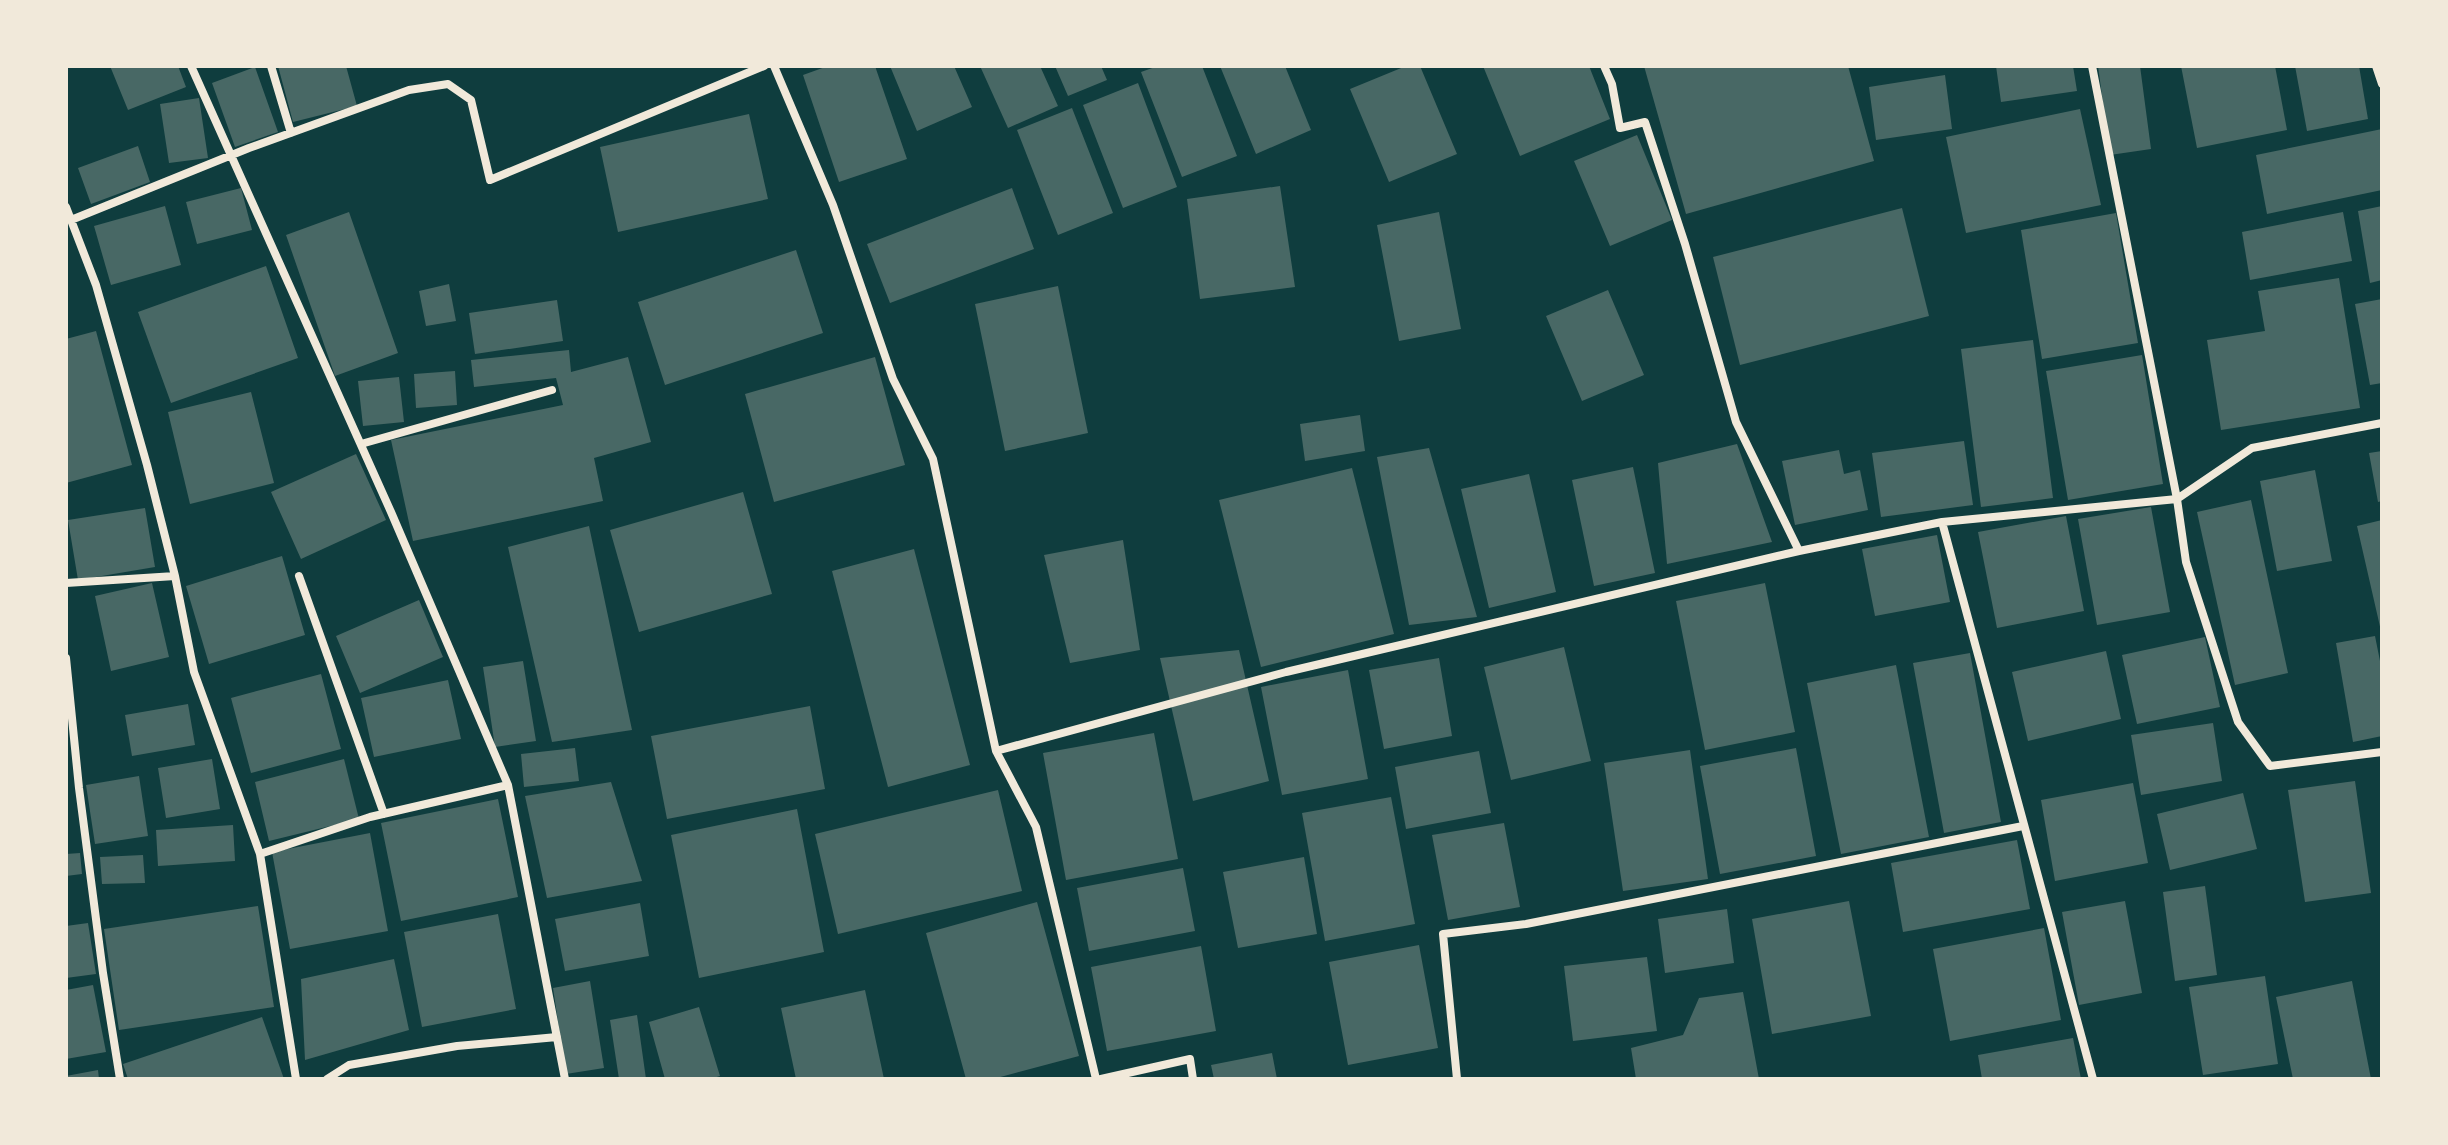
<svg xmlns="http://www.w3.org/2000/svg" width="2448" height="1145" font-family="Jost,sans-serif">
<rect width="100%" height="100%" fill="#0f3d3e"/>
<path fill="#486865" d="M110,66H178L186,87L128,110Z
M278,66H346L357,106L293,122Z
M828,66H875L907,159L839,182L803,75Z
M890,66H954L972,107L917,131Z
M980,66H1040L1058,106L1008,128Z
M1055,66H1101L1107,80L1068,96Z
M1158,66H1202L1237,156L1182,177L1141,72Z
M1220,66H1285L1311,130L1256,154Z
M1406,66H1420L1457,154L1389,182L1350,89Z
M1483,66H1589L1610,119L1520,156Z
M1644,66H1848L1874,161L1686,214Z
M1996,66H2073L2077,91L2001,102Z
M2098,66H2140L2151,149L2110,155Z
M2181,66H2275L2287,130L2197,148Z
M2295,66H2359L2368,119L2307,131Z
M255,67L278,132L235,147L212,83Z
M1945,75L1952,129L1876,140L1869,87Z
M1138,83L1177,187L1123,208L1083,105Z
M199,98L208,158L169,163L160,104Z
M1072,108L1113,213L1058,235L1017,130Z
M2080,109L2101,205L1966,233L1946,137Z
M749,114L768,199L618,232L600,147Z
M2382,129V190L2267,214L2256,155Z
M1637,135L1672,220L1610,246L1574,161Z
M138,146L150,182L91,204L78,168Z
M1280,186L1295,287L1200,299L1187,199Z
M241,188L252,230L197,244L186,202Z
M1012,188L1034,249L890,303L867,244Z
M165,206L181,265L111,285L94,226Z
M2382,206V280L2370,283L2358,211Z
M1902,208L1929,316L1740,365L1713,257Z
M349,212L398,353L335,376L286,235Z
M1439,212L1461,329L1399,341L1377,225Z
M2343,212L2352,261L2250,280L2242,232Z
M2116,213L2138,343L2042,359L2021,230Z
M796,250L823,333L665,385L638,302Z
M266,266L298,358L171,403L138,312Z
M2339,278L2360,408L2221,430L2207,340L2265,331L2258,291Z
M449,284L456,321L426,326L419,291Z
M1058,286L1088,433L1005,451L975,304Z
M1608,290L1644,375L1582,401L1546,316Z
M2382,299V383L2370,385L2355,304Z
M557,300L563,341L475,354L469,313Z
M96,331L132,465L66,483V339Z
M2033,340L2053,498L1981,507L1961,349Z
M569,350L571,372L628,357L651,442L594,458L603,501L413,541L391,440L563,405L556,378L474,387L471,360Z
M2142,355L2163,484L2068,500L2046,371Z
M875,357L905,465L774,502L745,394Z
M455,371L457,405L416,408L414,374Z
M399,377L404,422L363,426L358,381Z
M251,392L274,483L190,504L168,412Z
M1360,415L1365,451L1305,461L1300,424Z
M1964,441L1973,505L1881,517L1872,453Z
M1737,444L1772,542L1667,564L1658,463Z
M1429,448L1477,617L1409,625L1377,457Z
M1839,450L1844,474L1860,470L1868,510L1795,525L1782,461Z
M2382,451V501L2378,502L2369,453Z
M356,454L386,520L301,559L271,492Z
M1633,467L1655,573L1594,586L1572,480Z
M1352,468L1394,634L1261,667L1219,500Z
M2315,470L2332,561L2277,571L2260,481Z
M1529,474L1556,592L1489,608L1461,489Z
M743,492L772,594L639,632L610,530Z
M2251,500L2288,673L2235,685L2197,512Z
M2151,507L2170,612L2097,625L2078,519Z
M145,508L155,567L78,580L68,520Z
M2066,516L2084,611L1997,628L1978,532Z
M2382,520V631H2381L2357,526Z
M589,526L632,730L552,742L508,547Z
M1937,535L1950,602L1875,616L1862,549Z
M1123,540L1140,650L1070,663L1044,555Z
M914,549L970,765L888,787L832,571Z
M282,556L305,635L209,664L186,586Z
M152,583L169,657L111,671L95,596Z
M1765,583L1795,732L1705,750L1676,601Z
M419,600L443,657L360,693L336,636Z
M2375,636L2382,671V736L2353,742L2336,643Z
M2205,637L2220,707L2137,724L2122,655Z
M1564,647L1591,761L1511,780L1484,667Z
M1239,650L1269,781L1193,801L1160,658Z
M2106,651L2121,719L2028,741L2012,672Z
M1970,653L2001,822L1944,833L1913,663Z
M1439,658L1452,736L1384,749L1369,670Z
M523,661L536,741L495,747L483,667Z
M1896,665L1929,837L1841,854L1807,683Z
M1348,670L1368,779L1282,795L1261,687Z
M321,674L341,749L251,773L231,698Z
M448,680L461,739L374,757L361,698Z
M188,704L195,745L132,756L125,715Z
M810,706L825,789L667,819L651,736Z
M2213,723L2222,781L2141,795L2131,735Z
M1154,733L1178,859L1066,880L1043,753Z
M575,748L579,781L524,787L521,754Z
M1796,748L1816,856L1720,874L1700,766Z
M1690,750L1708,879L1623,891L1604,763Z
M1479,751L1491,813L1406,829L1395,767Z
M212,759L220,809L166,818L158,768Z
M344,759L359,819L269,841L255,782Z
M139,776L148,836L95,844L86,785Z
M2355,781L2371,893L2305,902L2288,790Z
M611,782L642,881L547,898L525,796Z
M2133,783L2148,863L2055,881L2041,800Z
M998,790L1022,891L838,934L815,834Z
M2243,793L2257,849L2170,870L2157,814Z
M1391,797L1415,924L1325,941L1302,813Z
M498,799L518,897L401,921L381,823Z
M797,809L824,952L699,978L671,835Z
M1504,823L1520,907L1448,920L1432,835Z
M233,825L235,861L158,866L156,830Z
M370,833L388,931L290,949L272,852Z
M2017,840L2030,909L1903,932L1891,863Z
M80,853L82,874L66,876V854Z
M143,855L145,883L102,884L100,857Z
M1304,857L1317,934L1238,948L1223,872Z
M1183,868L1195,931L1089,951L1077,888Z
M2205,886L2217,975L2175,981L2163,892Z
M1849,901L1871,1016L1772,1034L1752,919Z
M2125,901L2142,993L2079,1005L2062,912Z
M1037,902L1079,1056L993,1079H966L926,933Z
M640,903L649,956L565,971L555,919Z
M258,906L274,1007L119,1030L104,929Z
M1727,909L1734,963L1665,973L1658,919Z
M498,914L516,1009L422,1027L404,932Z
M88,923L96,974L66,978V926Z
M2044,928L2061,1020L1950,1041L1933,949Z
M1419,945L1438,1048L1348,1065L1329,962Z
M1201,946L1216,1031L1107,1051L1091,967Z
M1647,957L1657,1031L1573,1041L1564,966Z
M394,959L409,1030L305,1060L301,979Z
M2265,976L2278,1064L2203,1075L2189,987Z
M590,981L604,1068L566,1074L553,988Z
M2352,981L2371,1079H2293L2276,997Z
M93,985L106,1052L66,1059V990Z
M865,990L884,1079H796L781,1008Z
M1743,992L1759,1079H1636L1631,1048L1683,1035L1699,998Z
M699,1007L720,1076L710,1079H665L649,1022Z
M637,1015L646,1079H619L610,1020Z
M262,1017L284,1079H128L123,1064Z
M2073,1038L2081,1079H1982L1978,1055Z
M1272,1053L1277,1079H1214L1211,1065Z
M98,1070L99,1079H66V1076Z"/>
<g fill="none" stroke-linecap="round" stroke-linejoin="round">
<path stroke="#f1e9da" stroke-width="8" d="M191,66L391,512L508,785L565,1079
M271,66L291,133
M774,66L833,205L893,379L933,459L996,751L1036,827L1096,1079
M1604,66L1612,84L1620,128L1645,122L1685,244L1736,422L1799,551L1942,522L2177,499L2252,448L2382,423
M2092,66L2177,499L2186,562L2238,722L2270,766L2382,752
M2376,66L2382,84
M66,207L96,285L147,465L175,576L194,672L260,854L296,1079
M71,220L249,148L409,90L448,84L471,100L490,180L764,66
M361,444L552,390
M1942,522L2093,1079
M299,576L384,814
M66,583L175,576
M66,658L79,788L103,973L120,1079
M996,751L1286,672L1799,551
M260,854L370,817L508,785
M327,1079L349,1065L457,1046L557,1037
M1101,1079L1190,1059L1193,1079
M1457,1079L1443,934L1526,924L2023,826"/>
</g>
<rect width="2448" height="1145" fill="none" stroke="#f1e9da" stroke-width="136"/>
</svg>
